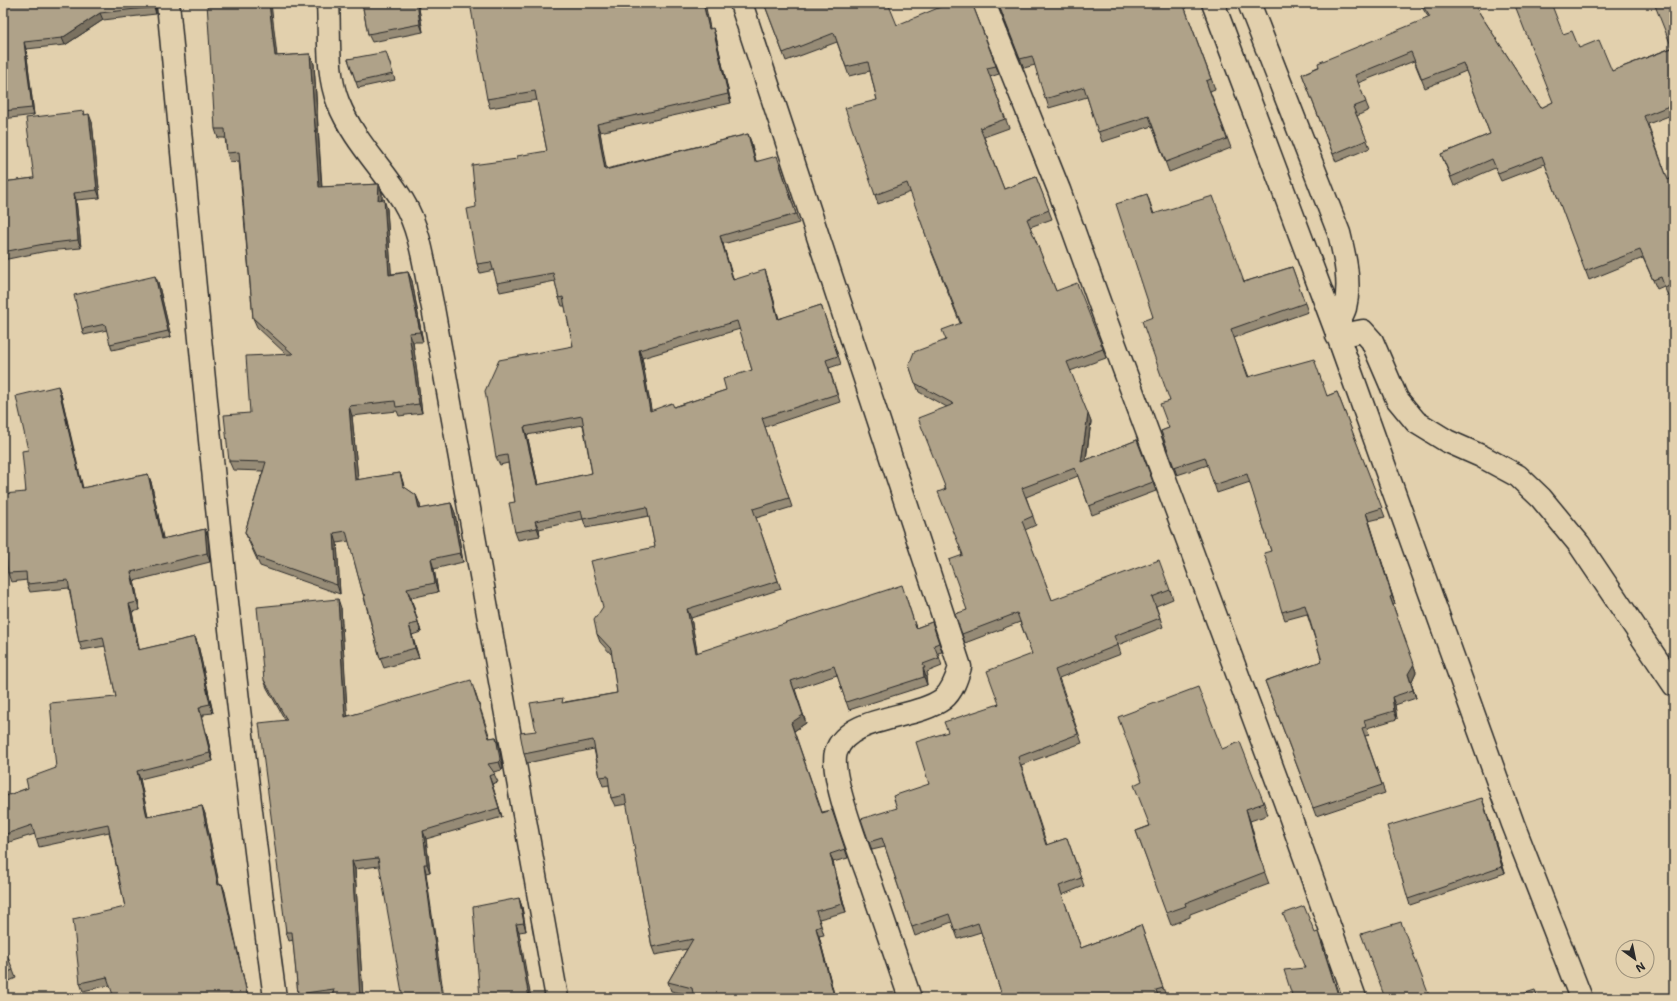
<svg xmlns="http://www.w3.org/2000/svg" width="1677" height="1001" font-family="'Shantell Sans',sans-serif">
<rect width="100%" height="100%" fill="#e2d0ad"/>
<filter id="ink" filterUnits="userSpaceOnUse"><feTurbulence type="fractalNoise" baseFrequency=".025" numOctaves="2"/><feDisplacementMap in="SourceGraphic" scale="8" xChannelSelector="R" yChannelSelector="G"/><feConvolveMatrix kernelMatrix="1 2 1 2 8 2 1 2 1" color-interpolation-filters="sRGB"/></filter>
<g filter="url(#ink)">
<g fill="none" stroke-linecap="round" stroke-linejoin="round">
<g stroke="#2b2b2b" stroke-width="25">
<path id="minor" d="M168,3C199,335 230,667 275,998
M328,3C330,35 326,72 338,102C353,140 382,167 403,201C422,232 425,273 433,308L557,998
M741,3L960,667C957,677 953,691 943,699C915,720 848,715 836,752C829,775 861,856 870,881C883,920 897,959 910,998
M984,3L1059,190L1105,318L1285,802L1355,998
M1213,3L1335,328L1513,824L1581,998
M1249,3L1339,233C1345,257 1351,283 1345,308C1343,315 1338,322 1335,328
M1337,336L1363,331L1372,341L1397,399L1416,422L1447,441L1481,456L1518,476L1541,498L1579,544L1674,685"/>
</g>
<use href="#minor" stroke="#e2d0ad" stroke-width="22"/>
</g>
<path fill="#968b76" stroke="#2b2b2b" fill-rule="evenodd" d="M3,3H155L156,14L103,20L65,45L26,49L34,115L3,119Z
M362,3H418L423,32L372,42L368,34Z
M764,3L897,25L972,3L999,74L990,77L1009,128L984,137L1004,189L1036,177L1052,219L1030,227L1056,291L1103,349L1106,358L1070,371L1091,422L1086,460L1137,440L1156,491L1092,515L1078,476L1026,497L1036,525L1025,530L1052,600L1170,590L1173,599L1156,606L1163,627L1118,645L1121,654L1059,678L1082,743L1021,765L1047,845L1067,838L1084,886L1062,895L1081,948L1141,925L1166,996L1161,998H1003L981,932L958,939L952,922L915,936L885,847L872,850L869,842L897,808L929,784L948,732L999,704L1032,654L1020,622L965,643L962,634L967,610L962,555L945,489L947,407L919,392L909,365L946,340L960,323L932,253L911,192L878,204L875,195L877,100L870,71L849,76L837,42L786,61Z
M997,3H1183L1215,89L1210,91L1231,148L1169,172L1152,126L1102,142L1087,97L1049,108L1035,65L1024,68Z
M1419,3H1473L1541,108L1553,102L1563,34L1579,48L1612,71L1671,48L1674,3V114L1648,124L1668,180L1674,177V294L1668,296L1664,286L1657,289L1643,258L1589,280L1545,164L1501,181L1495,168L1454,186L1441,154L1490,134L1466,71L1425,88L1414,61L1358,83L1369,110L1357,116L1370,148L1336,162L1302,74L1429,18Z
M710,29L716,37L731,103L600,132L606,169L748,134L751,142L756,161L780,164L799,223L723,244L733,280L768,279L779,319L821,305L841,364L829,368L840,402L765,427L792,507L756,518L781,589L691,618L697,653L905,594L916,628L932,622L942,652L938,653L942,666L927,672L928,676L926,677L927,685L849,710L837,675L795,689L806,723L794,731L822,812L832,810L848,858L833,862L846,912L819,919L824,935L819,936L835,998H694V996L671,991L668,982L687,949L655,955L652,947L627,804L615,806L611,798L609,785L603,786L600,777L594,749L527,763L524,754L536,731L565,702L617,693L612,655L600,642L597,634L655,547L649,516L586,528L583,519L539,529L540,536L518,540L515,532V502L508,463L500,465L496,457L573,346L565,306H562L559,298L555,281L500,292L497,283L494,270L480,273L477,264L476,207L517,159L547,151L537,100L490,108L487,99ZM740,329L752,370L726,390L674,407L651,411L642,358ZM583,425L592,473L538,485L527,435Z
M310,54L314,64L322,187L379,184L382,193V200L387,209L391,274L408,272L412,281L423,342H413L422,413L399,416L397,411L352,416L358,480L400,473L404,487L416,495L421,509L451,503L455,513L463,562L434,569L438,592L411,598L421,632L412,635L419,658L384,668L380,658L349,541L337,543L340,594L260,566L249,542L245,532L263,471L233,470L229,461L250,413L286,354L257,327L253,318L239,161L230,162L227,153L225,138H218L215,129L277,56Z
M388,58L395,80L358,88L348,59Z
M84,111L85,115L92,122L100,198L76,200L81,248L47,251L3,260V182L34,178Z
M1147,194L1154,214L1244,282L1292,267L1308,312L1234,338L1249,377L1327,396L1337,392L1385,517L1369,521L1395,604L1393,605L1416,672L1411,683L1416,698L1395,705L1397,719L1367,728L1369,735L1365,736L1385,793L1316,816L1265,681L1322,661L1307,614L1285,620L1282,612L1271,551L1250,482L1217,493L1208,465L1177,475L1161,431L1169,428L1170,401L1153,317Z
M158,282L171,337L112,350L107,330L84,335L82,329Z
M58,386L61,394L83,488L148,474L151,482L163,539L205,529L208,537L210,562L134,581L140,610L132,612L139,650L195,637L198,645L213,713L204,714V716H202L213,761L140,779L148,817L202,806L205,814L219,885L222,884L225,892L110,985L83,991L80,983L125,907L109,832L39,847L35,834L3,844V797L28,788L56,768L116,697L105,646L82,650L79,642L69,588L30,592L27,584V580L11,582L8,573L26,492L28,450Z
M341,608L347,716L474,689L490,738L496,737L499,745L503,768L502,770L493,772L498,782L492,784L502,817L426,839L430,872L426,873L379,866L355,869L363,998H300L298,994L293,940L289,941L286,932L285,720L267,688L264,680Z
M1222,749L1264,803L1268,815L1250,821L1260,860L1269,884L1190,914V917L1171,925L1136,831L1149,826Z
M1484,804L1505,873L1410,905L1408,899Z
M519,898L522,907L526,931L519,932L480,998Z
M1315,933L1320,938L1340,998H1293L1304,968Z
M3,945L16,978L3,984Z"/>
<path fill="#7a7160" stroke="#2b2b2b" d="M153,3H155L156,14L154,7Z
M269,3H271L278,65L275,56Z
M417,3H418L423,32L420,24Z
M703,3H705L712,38L709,29Z
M100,13L103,20L65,45L62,38Z
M713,28L716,37L731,103L728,94Z
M24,42L26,49L34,115L32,108Z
M310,54L314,64L322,196L319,187Z
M89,114L92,122L100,198L97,190Z
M597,124L600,132L608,178L605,170Z
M748,134L751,142L758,170L755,162Z
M379,184L382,193V210L378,200Z
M74,193L76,200L81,248L78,240Z
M384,199L387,209L392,284L389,275Z
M720,236L723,244L736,288L733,280Z
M765,270L768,279L781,327L778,319Z
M408,272L412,281L423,342L420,332Z
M155,276L158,282L171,337L168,331Z
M409,333L413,342L422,413L419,404Z
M639,350L642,358L653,420L650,411Z
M58,386L61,394L84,497L82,488Z
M349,406L352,416L359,489L355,480Z
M1088,414L1091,422L1084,471L1081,462Z
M524,427L527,435L540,494L537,485Z
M400,473L403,482L406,496L403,486Z
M148,474L151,482L165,547L162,539Z
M416,495L420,504L422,518L419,509Z
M451,503L455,513L463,562L460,553Z
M1366,513L1369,521L1395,604L1392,596Z
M535,521L539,529L540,536L537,528Z
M205,529L208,537L210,562L207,553Z
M334,533L337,543L340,594L337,585Z
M431,559L434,569L438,592L435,583Z
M131,572L134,581L140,610L137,602Z
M407,589L411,598L421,632L418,623Z
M1390,597L1416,672L1411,683L1416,698L1408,674Z
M338,599L341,608L348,725L345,717Z
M129,604L132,612L141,658L138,650Z
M687,609L691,618L699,662L696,653Z
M409,625L412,635L419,658L415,648Z
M195,637L198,645L213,713L210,704Z
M923,668L926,677L927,685L924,677Z
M791,681L806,723L794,731L791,723Z
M1392,697L1395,705L1397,719L1394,711Z
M199,708L202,716L213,761L210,753Z
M496,737L499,745L503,768L502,770L499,762Z
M137,771L140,779L150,825L147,817Z
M489,776L492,784L502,817L499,808Z
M1482,798L1484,804L1505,873L1502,867Z
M202,806L205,814L221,893L218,885Z
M1246,809L1250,821L1261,862L1257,850Z
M423,831L426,839L430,872L427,864Z
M830,854L833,862L846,912L843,904Z
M352,861L355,869L363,998H360Z
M424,864L426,873L444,998H442Z
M222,884L225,892L248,998Z
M519,898L522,907L526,931L524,923Z
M516,924L519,932L531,998H529Z
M816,928L819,936L835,998L834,996Z"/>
<path fill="#afa289" stroke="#2b2b2b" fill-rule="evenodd" d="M3,3H153L154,7L100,13L62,38L24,42L32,108L3,111Z
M207,3H269L275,56L310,54L319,187L379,184L378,200L384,199L389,275L408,272L420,332L409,333L419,404L396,407L395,401L349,406L355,480L400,473L403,486L416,495L419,509L451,503L460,553L431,559L435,583L407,589L418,623L409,625L415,648L380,658L364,596L366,595L363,594L346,531L334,533L337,585L257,557L245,532L266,462L229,461L224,415L250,413L246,356L293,354L253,318L239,152L227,153L225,129H215Z
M362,3H417L420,24L368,34Z
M470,3H703L709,29L713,28L728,94L597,124L605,170L748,134L755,162L777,156L796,214L720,236L733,280L765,270L778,319L821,305L838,356L826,360L837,394L762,418L789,498L753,509L778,581L687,609L696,653L902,585L916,628L932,622L939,643L934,645L939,658L923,664L925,668H923L924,677L846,702L834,666L791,681L803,715L791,723L822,813L832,810L845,849L830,854L843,904L816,911L821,926L816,928L834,996L830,997V998H694L692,988L668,982L693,939L652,947L625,795L611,798L608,776L600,777L593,740L524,754L520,733L536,731L530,703L563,698L562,703L617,693L611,649L597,634L594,620L603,607L591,561L655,547L647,507L583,519L581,511L535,521L537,528L515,532L509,503L515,502L507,455L496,457L485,391L499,360L573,346L563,297L559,298L553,273L497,283L491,262L477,264L467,209L476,207L472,165L517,159V156L547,151L535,91L487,99ZM737,321L752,370L723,379L726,390L674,407L672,403L650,411L639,350ZM582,416L592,473L537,485L524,427Z
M764,3H888L897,25L950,3H972L996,66L987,68L1005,119L980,128L1004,189L1036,177L1049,210L1027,219L1056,291L1077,283L1103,349L1067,362L1088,414L1081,462L1137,440L1153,482L1089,506L1075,468L1022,488L1033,516L1022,521L1052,600L1159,560L1170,590L1152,597L1160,618L1114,636L1118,645L1055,670L1078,734L1018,757L1046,845L1067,838L1081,878L1059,886L1081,948L1141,925L1163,988L1156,990L1159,998H1024L1023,994L1010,998H1003L978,923L955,931L949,914L912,927L882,838L869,842L861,819L897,808L893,796L929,784L916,742L948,732L944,722L999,704L987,671L1032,654L1017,613L962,634L955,614L967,610L949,560L963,555L938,492L946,489L918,418L954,404L915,383L909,365L914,352L946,340L942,330L961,323L929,244L907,183L875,195L845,108L877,100L868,62L846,67L834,33L783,53Z
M998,3H1183L1211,79L1206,81L1227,139L1166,162L1149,116L1098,132L1084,87L1045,99L1032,56L1020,59Z
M1421,3H1473L1541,108L1553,102L1514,3H1551L1563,34L1572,31L1579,48L1599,40L1612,71L1672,48L1654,3H1674V104L1644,116L1668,180L1674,177V287L1673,284L1665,288L1661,277L1653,280L1640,250L1585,271L1542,156L1498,173L1492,159L1451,177L1441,154L1490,134L1463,63L1422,79L1411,52L1355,75L1366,102L1353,107L1367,140L1333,154L1302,74L1319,67L1318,63L1430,17Z
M386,52L393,74L356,82L348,59Z
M84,111V115L89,114L97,190L74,193L78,240L44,244L3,252V182L34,178L26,118Z
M1147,194L1153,214L1213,196L1244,282L1292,267L1305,303L1231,329L1248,377L1314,359L1327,396L1337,392L1382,508L1366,513L1392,596L1390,597L1414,664L1408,674L1413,690L1392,697L1394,711L1364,720L1366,727L1362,728L1382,785L1313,808L1265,681L1322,661L1305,605L1282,612L1264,553L1271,551L1247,474L1214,485L1205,457L1174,467L1161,431L1169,428L1160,404L1170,401L1142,321L1153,317L1116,204Z
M155,276L168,331L110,344L105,324L82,329L74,295Z
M58,386L82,488L148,474L162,539L205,529L207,553L131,572L137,602L129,604L138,650L195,637L210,704L201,706V708H199L210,753L137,771L147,817L202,806L218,885L222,884L248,998H114L107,977L80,983L73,919L125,907L108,824L36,839L32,825L3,835V797L28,788L26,779L56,768L50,703L116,697L103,637L79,642L68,580L27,584L26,572L8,573L3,526V494L26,492L22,451L28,450L16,396Z
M338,599L345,717L471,680L489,738L496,737L500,759L499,762L488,764L495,774L489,776L499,808L423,831L427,864H424L442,998H403L378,858L352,861L360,998H332L334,989L298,994L292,932H286L259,723L287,720L264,680L257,607Z
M1198,687L1222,749L1240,742L1264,803L1246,809L1257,850L1265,872L1185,903L1186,906L1166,913L1136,831L1150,826L1134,785L1142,781L1118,717Z
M1482,798L1502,867L1408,899L1387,826Z
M519,898L524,923L516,924L529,998H480L473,907Z
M1304,906L1315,933L1318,932L1338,995L1331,998H1293L1284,970L1305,968L1283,914Z
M1401,922L1430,998H1385L1361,934Z
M3,945L13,970L3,974Z
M1535,990L1538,998H1510Z"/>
</g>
<rect width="1677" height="1001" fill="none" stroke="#e2d0ad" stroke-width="16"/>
<rect x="8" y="8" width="1661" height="985" fill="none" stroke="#2b2b2b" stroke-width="1.5" filter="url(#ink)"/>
<g transform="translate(1635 959) rotate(147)"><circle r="19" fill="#e2d0ad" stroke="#998e79"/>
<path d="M0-3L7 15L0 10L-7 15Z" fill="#2b2b2b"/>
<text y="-6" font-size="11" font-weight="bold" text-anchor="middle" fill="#2b2b2b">N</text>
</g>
</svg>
